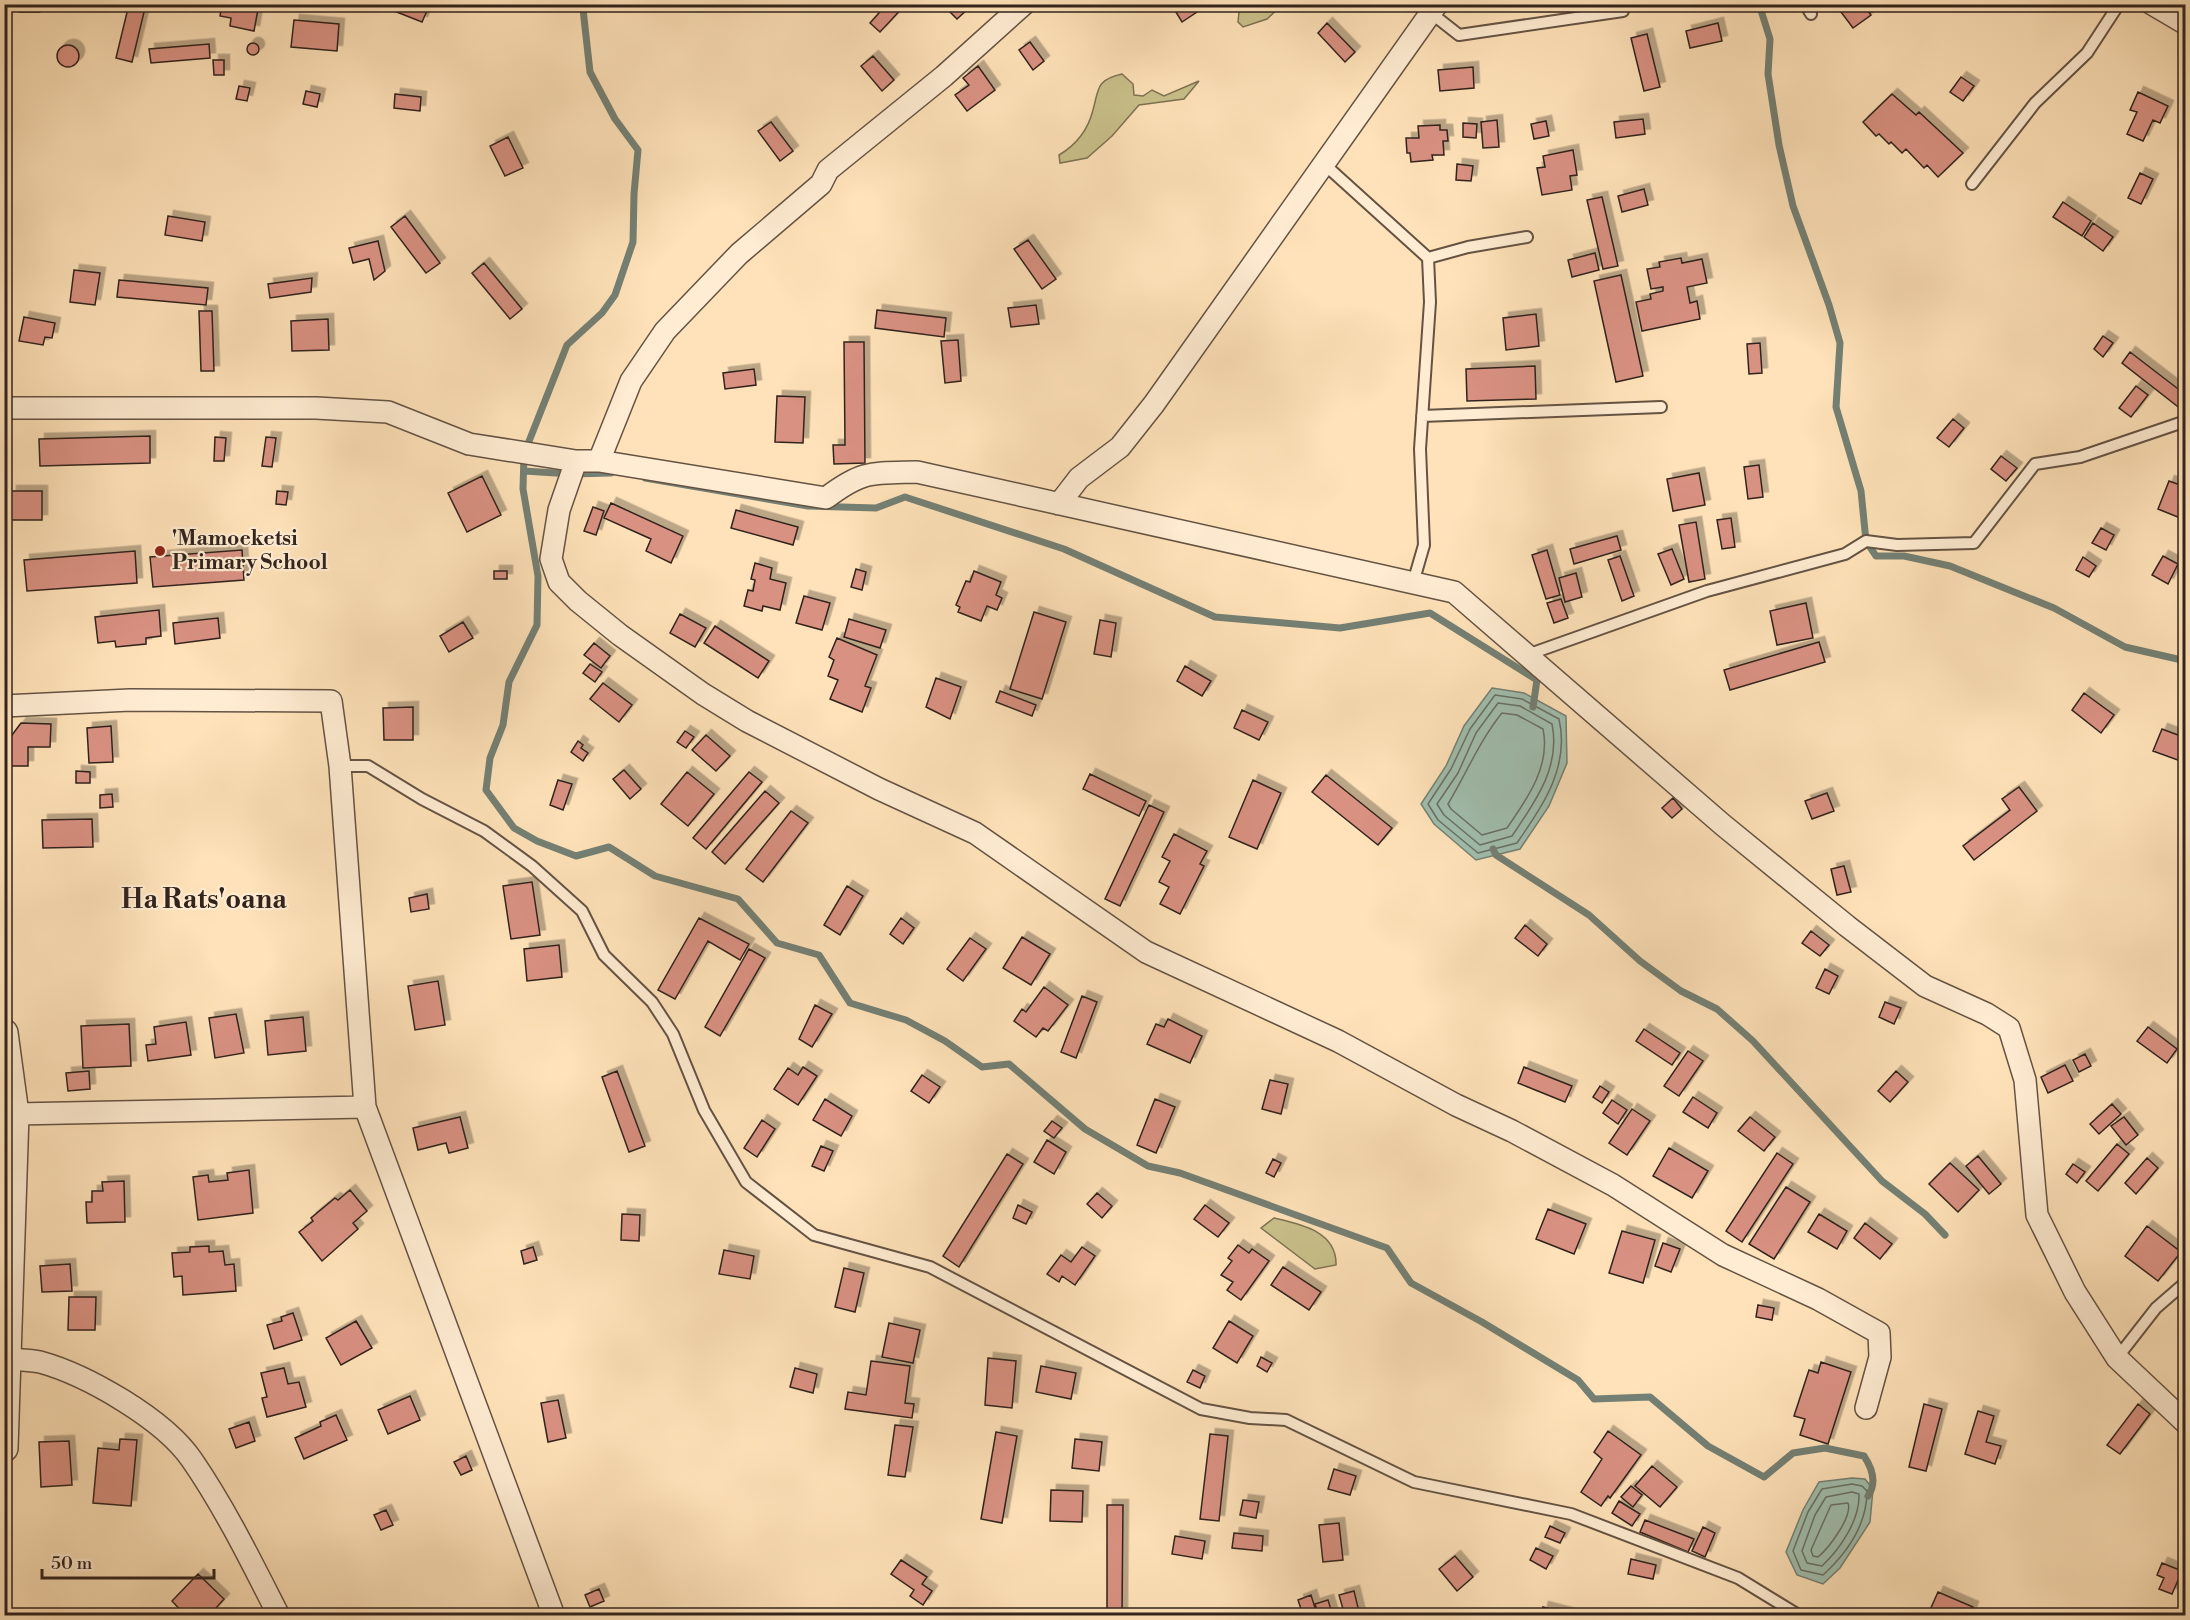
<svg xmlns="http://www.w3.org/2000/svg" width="2190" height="1620" font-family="'Libre Bodoni',serif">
<defs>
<filter id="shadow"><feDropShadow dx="5.5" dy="-5.5" stdDeviation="0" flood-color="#0004"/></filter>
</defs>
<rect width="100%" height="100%" fill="#ffe2b9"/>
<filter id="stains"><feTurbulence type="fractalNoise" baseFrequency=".00333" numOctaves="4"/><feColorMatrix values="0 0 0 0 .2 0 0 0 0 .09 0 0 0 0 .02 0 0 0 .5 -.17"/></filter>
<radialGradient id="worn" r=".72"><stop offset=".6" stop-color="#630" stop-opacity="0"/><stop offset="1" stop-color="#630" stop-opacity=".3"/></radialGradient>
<path fill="#c9c08a" stroke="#7d7253" stroke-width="1.5" d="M1246,5V4L1282,5L1267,19L1243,27L1238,22L1239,12Z
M1122,74L1133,84L1134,95L1143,96L1152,90L1164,96L1199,81L1184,99L1139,105L1112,136L1087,158L1060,163L1059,155C1076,145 1088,130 1093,110C1099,88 1096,80 1122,74Z
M1274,1218C1300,1224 1337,1231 1336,1265L1315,1269L1261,1228Z"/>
<path fill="#a0beae" stroke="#748074" stroke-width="1.5" d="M1492,688L1524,693L1566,716L1567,763L1549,806L1520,849L1476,860L1434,824L1421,804L1446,766L1464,726Z
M1852,1478L1865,1479L1873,1489L1870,1522L1840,1568L1823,1584L1797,1575L1786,1552L1803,1510L1819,1482Z"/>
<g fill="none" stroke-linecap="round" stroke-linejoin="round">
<path stroke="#687065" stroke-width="1.5" d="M1495,695L1522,699L1559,719C1570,767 1543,805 1517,843L1478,853L1438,820L1428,804L1451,769L1470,729Z
M1498,703L1520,706L1552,724C1561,767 1535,802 1512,836L1480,845L1444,815L1437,804L1458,773L1476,733Z
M1502,713L1517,715L1543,729C1551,766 1527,799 1507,828L1482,835L1451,809L1448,804C1466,774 1480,740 1502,713Z
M1852,1484L1862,1486L1867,1491C1867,1524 1847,1553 1823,1575L1801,1570L1793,1551L1808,1512L1822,1489Z
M1852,1492L1859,1494C1860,1520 1840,1549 1822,1566L1807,1563L1802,1551L1815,1515L1826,1497Z
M1848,1503C1853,1516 1829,1548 1818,1557L1813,1556L1811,1550L1831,1505Z"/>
<path stroke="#748074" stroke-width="7" d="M580,4L583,9L590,72L615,119L638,150L634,194L633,242L615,295L602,313L567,345L524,454L523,489L538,576L537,625L509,682L503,725L490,758L486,790L514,828L537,841L576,856L609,847L655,876L738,899L777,943L819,955L850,1003L906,1020L945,1041L982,1067L1009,1064L1085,1129L1148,1166L1180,1173L1387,1248L1411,1283L1482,1322L1578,1380L1594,1399L1650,1397L1708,1446L1764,1477L1793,1453L1825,1448L1864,1456C1872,1468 1877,1483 1868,1496
M1759,4L1770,39L1768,74L1779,145L1793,206L1829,305L1840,343L1836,407L1861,491L1866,541L1876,556H1904L1950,566L2054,608L2125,647L2186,661
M524,471L572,474L611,473
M645,478L808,506L876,508L905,497L1064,549L1215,617L1340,628L1430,613L1537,680L1533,707
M1493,849L1496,855L1589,915L1640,961L1681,991L1717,1009L1753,1041L1882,1181L1925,1214L1945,1235"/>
</g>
<path fill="#d99182" stroke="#31231c" stroke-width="1.5" filter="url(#shadow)" d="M20,4H40V12H20Z
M129,4L145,8L132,62L116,58Z
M222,4H259L254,31L230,26L231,18L220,16Z
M385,4H430L422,22L384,7Z
M887,4H906L880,32L870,23Z
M942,4H967L970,7L957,19Z
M1171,4H1209L1182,22Z
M1835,4H1863L1871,15L1853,28Z
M294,20L339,24L337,51L291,47Z
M1327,23L1355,52L1345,62L1318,33Z
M1718,23L1722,41L1690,48L1686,31Z
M1647,34L1660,87L1644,91L1631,38Z
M1030,42L1044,61L1033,70L1019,50Z
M247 49a6 6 0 1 1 12 0a6 6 0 1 1-12 0Z
M209,44L210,58L151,63L149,49Z
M57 56a11 11 0 1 1 22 0a11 11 0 1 1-22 0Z
M873,56L894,80L882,91L861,66Z
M213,60H224V75H214Z
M978,66L995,90L967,111L955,95L969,85L963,78Z
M1473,67L1474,88L1440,91L1438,70Z
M1961,77L1974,86L1963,101L1950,92Z
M239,86L250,88L247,101L236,99Z
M306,91L320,94L317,107L303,104Z
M2138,92L2168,106L2160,123L2153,120L2143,141L2127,134L2137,112L2130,110Z
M395,94L421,97L420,111L394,108Z
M1892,94L1916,115L1919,112L1963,153L1938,177L1927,165L1924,168L1906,149L1902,153L1891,142L1889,144L1879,134L1876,136L1863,122Z
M1643,119L1645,134L1616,138L1614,122Z
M1497,120L1499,147L1483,148L1481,122Z
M1546,121L1549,136L1534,139L1531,124Z
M771,122L793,151L780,161L758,131Z
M1463,123L1477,124L1476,138L1463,137Z
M1440,125V130H1447L1448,141H1443L1444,155H1432L1433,160L1411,162L1410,153H1407L1406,138H1419L1418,126Z
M508,137L523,168L505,176L490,146Z
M1573,150L1577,175L1570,176L1572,190L1542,195L1537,168L1545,167L1543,156Z
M1457,164L1473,166L1471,181L1456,180Z
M2140,173L2153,179L2141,204L2128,198Z
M1644,189L1648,205L1622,212L1618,196Z
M1602,197L1618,266L1603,269L1587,200Z
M2063,202L2091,221L2082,236L2053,217Z
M168,216L205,222L202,241L165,235Z
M405,216L440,263L426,273L391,227Z
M2093,223L2113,237L2103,251L2084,237Z
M1028,240L1056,279L1042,289L1014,249Z
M378,241L385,271L374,280L369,259L353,263L349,248Z
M1595,253L1599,270L1572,277L1568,260Z
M1681,258L1682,263L1702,259L1707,283L1687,287L1690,303L1697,301L1700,319L1642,331L1636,302L1651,299L1650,294L1663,291V287L1651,289L1647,269L1660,267L1659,262Z
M484,263L522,309L510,319L472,273Z
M74,270L100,273L95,305L70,302Z
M1621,275L1643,376L1616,382L1594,281Z
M312,278L311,292L270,298L268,284Z
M119,280L208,288L206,305L117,297Z
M1036,305L1039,324L1011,327L1008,308Z
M877,310L946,318L944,337L875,328Z
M199,311H212L214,371H201Z
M1536,314L1539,346L1506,350L1503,318Z
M24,317L55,323L52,338L45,337L43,345L19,341Z
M328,319L329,350L292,351L291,321Z
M2103,336L2113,343L2103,357L2094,349Z
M958,340L961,381L945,383L941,341Z
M844,342H864L865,463L834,464L833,445H845Z
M1760,343L1762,373L1749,374L1747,344Z
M2130,352L2186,395V413L2122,363Z
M1535,366L1536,399L1467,401L1466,369Z
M754,369L756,385L725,389L723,373Z
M2136,386L2148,395L2131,417L2119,408Z
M777,396L805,397L803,443L775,442Z
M1953,419L1964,428L1949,447L1937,438Z
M150,436V463L40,466L39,439Z
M215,437L226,438L224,461H214Z
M266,437L276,438L272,467L262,466Z
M2001,456L2017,468L2006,481L1991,469Z
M1759,465L1763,497L1748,499L1744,467Z
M1699,473L1705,505L1673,511L1667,479Z
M482,476L501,515L467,532L448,493Z
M2169,481L2186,487L2185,520L2158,509Z
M11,491H42V520H11Z
M277,491L288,492L286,505L276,504Z
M611,503L683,536L671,563L646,551L651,539L604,518Z
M593,507L604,511L596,535L584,531Z
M736,510L798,527L793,545L731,528Z
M1731,518L1735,547L1722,549L1717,520Z
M1696,522L1705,579L1689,582L1679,525Z
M2101,528L2114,535L2106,550L2092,543Z
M1617,536L1621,550L1574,564L1570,549Z
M1672,549L1684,579L1671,585L1658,554Z
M242,550L244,580L153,587L150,557Z
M1547,550L1560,595L1546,599L1532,555Z
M135,551L137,583L27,591L24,560Z
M1620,556L1634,596L1622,601L1608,560Z
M2163,556L2178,564L2168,584L2152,575Z
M2083,557L2096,566L2089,577L2076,570Z
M755,563L772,568L770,579L786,583L780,610L763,606L762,611L744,606L748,590L753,591L755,580L751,579Z
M856,569L866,572L862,590L851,587Z
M494,571H507V579H494Z
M974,571L1001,582L996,595L1002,598L997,610L987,606L981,621L958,612L960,607L956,605L966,581L970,582Z
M1576,573L1582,597L1565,602L1559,578Z
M804,596L830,603L822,630L796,623Z
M1561,599L1568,618L1554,623L1547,603Z
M1806,603L1813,638L1777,645L1770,611Z
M159,610L161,636L146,638V644L116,647L115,641L98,643L95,617Z
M1034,612L1066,622L1042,699L1010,689Z
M680,614L706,628L695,647L670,633Z
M218,618L220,638L175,644L173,623Z
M849,619L886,630L880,648L844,637Z
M1100,620L1116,623L1111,657L1094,654Z
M463,622L473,638L449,652L440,636Z
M715,626L769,661L758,678L704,643Z
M837,638L877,655L865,686L871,688L862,712L830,699L838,680L828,676L834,660L829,657Z
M1819,642L1825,662L1730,690L1724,670Z
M594,643L610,656L601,668L584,655Z
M590,664L602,672L595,682L583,673Z
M1185,666L1211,681L1202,696L1177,681Z
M936,678L961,687L950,719L926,707Z
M603,683L632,705L619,722L590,699Z
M1000,691L1036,705L1032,716L996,702Z
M2084,693L2114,715L2101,733L2072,710Z
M413,707V740H384L383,708Z
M1242,710L1268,722L1259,740L1234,728Z
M21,723L51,724L50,747H28V766H8L9,739Z
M111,726L113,762L89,763L87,728Z
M2162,729L2186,738V763L2153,751Z
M685,731L694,737L686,748L677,742Z
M706,735L730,756L716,771L692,750Z
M578,741L583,745L581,748L588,753L583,761L571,752Z
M624,770L641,789L630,799L613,779Z
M76,771L90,772V783H76Z
M687,772L714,794L688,826L661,804Z
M749,772L762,782L706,849L693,838Z
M1090,774L1146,801L1139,816L1083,789Z
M1326,775L1392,828L1378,845L1312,792Z
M558,780L572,784L563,810L550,805Z
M1253,780L1281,793L1257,849L1229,837Z
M2019,787L2037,811L1974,860L1963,846L2010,810L2002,799Z
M765,791L779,803L725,864L712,852Z
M1827,793L1834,811L1812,819L1805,801Z
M112,794L113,807L100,808V795Z
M1673,798L1682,809L1672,818L1662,808Z
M1149,805L1164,812L1120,906L1105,899Z
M791,811L808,823L763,882L746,869Z
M92,819L93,847L43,848L42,820Z
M1174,834L1207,851L1200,864L1204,866L1180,914L1160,904L1169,887L1159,882L1170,861L1162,857Z
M1844,866L1851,892L1837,895L1831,869Z
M532,882L540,935L511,939L503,886Z
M847,886L863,896L840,935L824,925Z
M427,894L429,909L411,912L409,898Z
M699,918L749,944L740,960L708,941L675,999L658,990Z
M901,918L914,928L903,944L890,934Z
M1525,925L1547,944L1538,956L1515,938Z
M1811,931L1829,945L1820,956L1802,943Z
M1022,937L1050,954L1031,985L1003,968Z
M970,938L986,949L963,981L947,969Z
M559,945L562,977L527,981L524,949Z
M749,949L765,958L720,1036L705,1027Z
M1825,969L1838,976L1829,994L1816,988Z
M438,981L445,1025L415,1030L408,986Z
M1044,987L1068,1005L1048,1031L1043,1028L1036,1037L1014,1021L1022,1009L1026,1012Z
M1082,996L1097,1002L1076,1058L1061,1052Z
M1885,1002L1901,1008L1894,1024L1879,1017Z
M815,1005L832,1014L812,1047L799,1039Z
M236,1014L244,1053L215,1058L209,1018Z
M303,1017L306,1051L268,1055L265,1021Z
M1168,1019L1202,1036L1190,1063L1147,1044L1156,1024L1164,1027Z
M186,1022L191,1055L148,1061L146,1045L156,1044L154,1027Z
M129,1024L131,1066L83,1068L81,1026Z
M2148,1027L2177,1049L2167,1063L2137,1041Z
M1644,1029L1680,1053L1672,1065L1636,1041Z
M1688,1051L1703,1061L1679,1096L1664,1086Z
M2085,1054L2091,1066L2079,1072L2073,1060Z
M2065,1065L2073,1081L2048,1093L2041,1077Z
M803,1067L817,1076L798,1105L774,1089L788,1068L798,1075Z
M1524,1067L1572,1086L1565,1102L1518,1083Z
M89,1071L90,1089L68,1091L66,1073Z
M617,1071L645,1146L629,1152L602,1077Z
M1896,1071L1908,1082L1890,1102L1878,1091Z
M922,1075L940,1087L929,1103L911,1091Z
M1270,1080L1288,1084L1281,1114L1262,1109Z
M1600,1086L1609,1092L1602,1103L1593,1097Z
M1693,1097L1717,1113L1708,1128L1683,1112Z
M825,1099L852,1116L841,1136L813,1120Z
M1155,1099L1175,1107L1156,1153L1137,1145Z
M1612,1100L1627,1110L1618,1124L1603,1113Z
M2112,1104L2121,1114L2099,1134L2090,1124Z
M1632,1109L1650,1121L1627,1155L1609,1143Z
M460,1117L468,1148L449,1153L446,1143L418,1150L413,1128Z
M1750,1117L1775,1137L1764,1151L1738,1131Z
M2124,1117L2138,1135L2126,1145L2111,1126Z
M762,1120L775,1129L757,1157L744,1148Z
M1052,1121L1062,1128L1054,1138L1044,1131Z
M1047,1140L1066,1152L1054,1174L1034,1162Z
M2117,1144L2129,1154L2098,1191L2086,1181Z
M821,1146L833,1151L824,1171L812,1166Z
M1669,1148L1708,1171L1692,1198L1653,1176Z
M1777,1153L1793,1164L1742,1242L1726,1231Z
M1007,1154L1023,1164L959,1267L943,1256Z
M1978,1156L2001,1184L1989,1194L1966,1166Z
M2147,1158L2158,1168L2136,1194L2125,1183Z
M1273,1159L1281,1163L1274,1177L1266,1173Z
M1950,1163L1979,1190L1958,1212L1929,1184Z
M2073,1164L2085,1172L2077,1183L2066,1174Z
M249,1170L253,1213L198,1220L193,1177L208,1175L209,1182L228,1180L227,1173Z
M124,1181L125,1222L87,1223L86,1202H92V1191H103L102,1182Z
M1786,1187L1810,1202L1774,1259L1749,1244Z
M350,1190L367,1211L353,1223L358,1229L322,1261L299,1232L313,1221L311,1218L335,1198L338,1200Z
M1097,1193L1112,1206L1102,1218L1087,1204Z
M1018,1205L1032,1212L1026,1224L1013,1218Z
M1205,1205L1229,1223L1218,1237L1194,1219Z
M1548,1209L1586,1224L1574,1254L1536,1239Z
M622,1214L640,1215L639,1241L621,1240Z
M1819,1214L1847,1231L1837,1249L1808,1232Z
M1865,1223L1892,1244L1880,1259L1854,1238Z
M2147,1226L2181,1252L2158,1281L2125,1256Z
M1622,1231L1655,1240L1643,1283L1609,1273Z
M1663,1243L1680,1249L1671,1272L1655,1266Z
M1238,1245L1249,1253L1252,1249L1269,1261L1241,1300L1227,1290L1233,1282L1221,1275L1232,1261L1228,1258Z
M209,1246V1252L223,1251L225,1265L234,1264L236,1291L183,1295L182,1276L174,1277L172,1253L190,1252V1247Z
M533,1247L537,1260L524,1264L521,1251Z
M1082,1247L1095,1256L1075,1285L1062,1276L1059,1282L1047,1274L1061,1255L1071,1262Z
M724,1250L754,1256L750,1279L719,1274Z
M70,1264L72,1291L42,1292L40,1266Z
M1283,1267L1321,1292L1309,1310L1271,1285Z
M844,1268L864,1273L855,1312L835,1307Z
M69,1297H96L95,1330H68Z
M1758,1305L1774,1308L1772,1320L1756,1317Z
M293,1313L302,1340L274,1349L267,1325L282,1321L281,1317Z
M356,1321L372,1348L341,1365L326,1338Z
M1229,1321L1253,1336L1237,1363L1213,1348Z
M889,1323L920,1330L913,1363L882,1357Z
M1261,1357L1272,1363L1267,1372L1257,1366Z
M988,1358L1016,1361L1012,1408L985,1405Z
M871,1361L910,1366L905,1403L914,1404L912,1418L845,1409L848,1392L866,1395Z
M1821,1362L1851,1372L1828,1444L1800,1435L1805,1419L1794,1416L1809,1370L1818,1373Z
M1041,1366L1076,1373L1071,1399L1036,1392Z
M284,1368L288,1384L299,1382L306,1407L267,1417L262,1398L267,1397L261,1373Z
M795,1368L817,1374L813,1393L790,1387Z
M1193,1370L1205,1376L1200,1388L1187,1382Z
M410,1396L420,1420L388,1434L378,1410Z
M558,1400L566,1438L548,1442L541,1403Z
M1924,1404L1942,1409L1926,1471L1909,1467Z
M2138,1404L2150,1414L2120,1454L2107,1445Z
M1978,1411L1994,1416L1986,1442L2001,1446L1995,1464L1965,1454Z
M336,1415L347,1440L304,1459L295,1438L321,1426L320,1422Z
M249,1422L255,1441L236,1448L229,1429Z
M895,1425L913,1427L905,1477L888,1475Z
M1608,1431L1641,1455L1610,1498L1608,1496L1601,1506L1581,1492L1602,1459L1594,1452Z
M996,1432L1017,1436L1002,1523L981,1519Z
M1210,1434L1228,1436L1219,1521L1200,1519Z
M120,1439L137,1440L131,1506L93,1503L98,1448L119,1450Z
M1075,1439L1102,1442L1099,1471L1072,1468Z
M69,1441L72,1485L41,1487L39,1442Z
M466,1456L472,1470L461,1475L454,1462Z
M1652,1466L1677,1487L1660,1507L1635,1486Z
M1334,1469L1356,1476L1350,1495L1328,1489Z
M1631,1486L1642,1495L1633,1507L1621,1497Z
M1051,1490L1083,1491L1082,1522L1050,1521Z
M1243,1500L1259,1502L1256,1518L1240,1515Z
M1619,1501L1640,1514L1632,1526L1612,1513Z
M1107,1505H1123L1122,1613H1107Z
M386,1510L393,1525L381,1530L374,1515Z
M1645,1520L1694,1539L1688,1552L1640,1532Z
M1339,1523L1343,1560L1323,1562L1319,1525Z
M1550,1526L1565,1533L1560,1543L1545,1537Z
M1703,1527L1715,1533L1705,1557L1692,1551Z
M1234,1533L1263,1536L1262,1551L1232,1548Z
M1175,1536L1205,1541L1202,1559L1172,1554Z
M1536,1548L1553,1556L1546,1569L1530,1560Z
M1455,1556L1473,1577L1457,1591L1439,1569Z
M1631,1559L1656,1565L1653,1579L1628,1574Z
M901,1560L927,1577L922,1584L932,1591L923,1605L910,1596L914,1590L891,1574Z
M2162,1563L2182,1571L2172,1594L2159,1589L2164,1578L2157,1575Z
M198,1574L224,1599L209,1616H186L172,1601Z
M599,1589L604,1601L590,1607L585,1595Z
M1354,1591L1360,1616H1345L1339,1595Z
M1938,1592L1973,1607L1970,1616H1943L1930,1610Z
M1311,1595L1316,1611L1303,1615L1298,1600Z
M1328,1600L1333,1616H1319L1315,1604Z
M1543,1607L1578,1616H1541Z"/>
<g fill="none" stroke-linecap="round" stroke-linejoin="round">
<g stroke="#645343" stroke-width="14">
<path id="service" d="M1805,4L1811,14
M1431,13L1459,35L1623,11
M1323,163L1428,258L1430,302L1420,449L1424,545L1413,583
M1972,184L2035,103L2087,53L2119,4
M1428,258L1468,247L1527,237
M1422,416L1661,407
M1527,655L1707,591L1845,554L1866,541L1897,545L1974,543L2035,464L2080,457L2186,421
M340,766H368L422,799L484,831L532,866L582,911L604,955L652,1002L673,1034L704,1110L746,1182L814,1235L930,1267L1201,1409L1250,1418L1286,1420L1414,1482L1571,1514L1738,1578L1800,1616
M2117,1358L2156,1308L2186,1282"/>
</g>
<g stroke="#645343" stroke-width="24">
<path id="minor" d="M2152,4L2186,24
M4,408H316L388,412L469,444L576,461H599L826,498C863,470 872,473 917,472L1454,592L1723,825L1847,926L1925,986L1987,1014L2009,1028L2025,1080L2037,1215L2075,1292L2117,1358L2186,1423
M576,461L559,510L551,559L559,582L578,601L620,635L703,694L747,721L879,789L975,833L1146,952L1338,1041L1456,1105L1512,1131L1613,1185L1723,1255L1818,1299L1879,1333L1880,1357L1866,1408
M599,461L631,381L665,331L739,254L821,184L828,170L944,76L1024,4
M1059,504L1079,478L1120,447L1154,404L1437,4
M4,706L130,700L331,701L340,766L365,1107L554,1616
M15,1114L365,1107
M8,1359C19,1360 30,1360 40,1362C87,1375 164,1419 192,1460C225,1508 252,1563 279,1616"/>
</g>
<g stroke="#645343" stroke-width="30">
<path id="tertiary" d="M4,1033L15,1114L4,1448"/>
</g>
<use href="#service" stroke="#ffecd2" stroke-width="10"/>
<use href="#minor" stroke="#ffecd2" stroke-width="21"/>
<use href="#tertiary" stroke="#ffecd2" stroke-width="27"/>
</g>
<circle fill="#8f2418" stroke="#ffecd2" stroke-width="2" cx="160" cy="551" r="6"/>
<g text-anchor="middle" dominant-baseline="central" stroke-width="4.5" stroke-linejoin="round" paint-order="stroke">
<g font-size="21" font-weight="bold" fill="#31231c" stroke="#ffecd2" text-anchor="start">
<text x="172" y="539">'Mamoeketsi<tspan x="172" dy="24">Primary School</tspan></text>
</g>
<g font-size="27" font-weight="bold" fill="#31231c" stroke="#ffecd2">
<text x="204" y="900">Ha Rats'oana</text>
</g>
</g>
<rect width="2190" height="1620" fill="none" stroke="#ffe2b9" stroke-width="24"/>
<rect x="6" y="6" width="2178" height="1608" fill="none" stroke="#31231c" stroke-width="3"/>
<rect x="12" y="12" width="2166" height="1596" fill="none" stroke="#31231c" stroke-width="1.5"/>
<path d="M42 1569v9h172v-9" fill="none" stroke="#31231c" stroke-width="3"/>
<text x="51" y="1569" font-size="18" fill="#31231c" stroke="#ffecd2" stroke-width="4.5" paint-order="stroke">50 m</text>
<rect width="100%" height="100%" filter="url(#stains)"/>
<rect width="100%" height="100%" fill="url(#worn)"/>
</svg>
